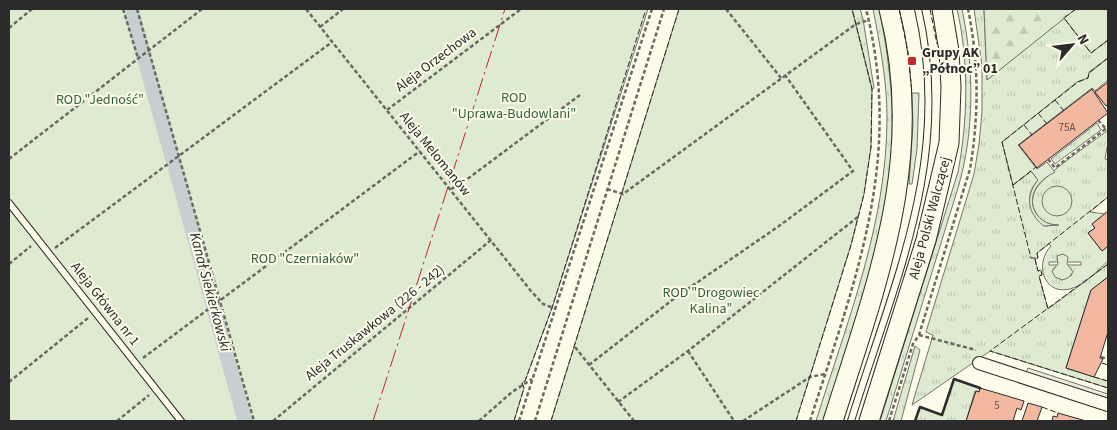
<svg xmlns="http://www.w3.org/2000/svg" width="1117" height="430" font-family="'Source Sans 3',sans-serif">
<defs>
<pattern id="grass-tufts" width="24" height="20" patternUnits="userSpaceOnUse" patternTransform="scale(1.25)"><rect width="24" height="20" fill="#deebd1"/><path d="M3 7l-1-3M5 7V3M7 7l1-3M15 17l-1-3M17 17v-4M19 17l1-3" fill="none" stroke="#bfcab4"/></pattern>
<pattern id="forest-firs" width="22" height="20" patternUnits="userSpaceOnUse" patternTransform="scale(1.25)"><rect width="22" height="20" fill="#deebd1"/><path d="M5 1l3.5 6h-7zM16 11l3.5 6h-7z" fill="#bfcab4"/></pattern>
</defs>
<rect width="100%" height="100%" fill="#fdfbea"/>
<path fill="url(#grass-tufts)" stroke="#74746e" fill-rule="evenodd" d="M852,9H860L863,19L874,88L872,89Z
M873,9H879C889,57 895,106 891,156C886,247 850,335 823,421H816C847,322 887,223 887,118C887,81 880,45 873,9Z
M957,9H962C974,67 975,130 958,188L886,421H880L958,172C968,119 969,61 957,9Z
M974,9H984L987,80L1064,18L1091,53L1108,40V58L1089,72L1088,78L1002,142L1019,181L1031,171L1038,180C1023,197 1030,212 1044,226L1057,225C1046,224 1040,221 1035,211C1031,204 1032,196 1036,189C1043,175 1093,142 1108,130V149L1107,147L1105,159L1108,160V197L1090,212L1105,214L1092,224L1095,228L1088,233L1102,251L1108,246V261C1098,270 1086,284 1073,288C1045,298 1033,265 1051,246L1049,244L1037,253L1038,258L1035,259L1038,271L1041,270L1042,275L1039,276L1048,309L1108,264V277L1091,290L1066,368L1107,381L1108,377V388L990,351L912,405L933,335L926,332L974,174L979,144L982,112V66ZM1057,259L1067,262H1081V265H1067L1072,275L1062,280L1058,278L1053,269L1057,265H1049V262H1058Z
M912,93H919L917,149L912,184H909L913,124Z
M1097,123L1101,130L1055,164L1051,159Z
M915,346L920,350L901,421H893Z
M954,379L980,388L979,392L975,391L966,421H915L920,407L942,415Z"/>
<path fill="url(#forest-firs)" stroke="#74746e" d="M984,9H1076L987,80Z"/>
<path fill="#deebd1" stroke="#74746e" d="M9,9H648L552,308L525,381L522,383L524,388L514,421H9Z
M679,9H852L872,89L871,147L864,194L851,245L796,421H551Z
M1076,9H1108V40L1091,53L1064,18Z
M1108,58V80L1095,91L1092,88L1018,145L1037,169L1047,162L1055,172C1047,176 1039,182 1035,190C1026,208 1041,226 1059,225L1044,226C1027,213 1025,196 1038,180L1031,171L1013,185L1002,142L1077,82L1088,78L1089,73Z
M1042 201a15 15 0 1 1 30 0a15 15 0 1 1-30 0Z
M1063,254L1068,257L1067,264L1073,272L1068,278L1062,280L1055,277L1052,271L1058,264L1057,256Z"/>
<path fill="#eceadb" stroke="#74746e" d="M1028,368L1108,394V399L1026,373Z"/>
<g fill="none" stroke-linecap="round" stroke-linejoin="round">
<path stroke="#c7d0d0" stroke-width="15" d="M131,9L143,52
M144,57L173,160
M174,163L245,421"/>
</g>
<path fill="#f2b8a0" stroke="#2b2b2b" d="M1108,82V104L1106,106L1095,92Z
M1092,89L1108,113L1037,168L1019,145Z
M1108,211V246L1102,251L1088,233L1095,228L1092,224Z
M1108,277V332L1100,358L1103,359L1094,377L1066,368L1091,290Z
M980,388L1024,401L1021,410L1017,408L1013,421H966L976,391L979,392Z
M1028,403L1042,407L1037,421H1022Z
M1058,413L1086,421H1052L1053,416L1057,417Z"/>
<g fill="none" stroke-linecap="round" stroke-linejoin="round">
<g stroke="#2b2b2b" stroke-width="8">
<path id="lane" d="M9,203L181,421
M851,421C894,282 953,158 918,9"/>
</g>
<g stroke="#2b2b2b" stroke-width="14">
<path id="street" d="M979,363L1108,405"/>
</g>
<g stroke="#2b2b2b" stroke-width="21">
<path id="secondary" d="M833,421C877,282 927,157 889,9
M869,421L926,240L949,143L951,87L949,51L942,9"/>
</g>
<path stroke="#6a6964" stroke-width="2.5" stroke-dasharray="4 2.5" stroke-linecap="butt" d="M123,9L138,58
M137,9L254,421
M306,9L531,291L543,304L556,309
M726,9L781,78
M320,27L343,9
M9,28L32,9
M387,110L521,9
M1098,120L1106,129
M9,159L202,9
M1048,159L1055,168L1108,127
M451,189L462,183L580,95
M607,189L623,194L856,24L869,20
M55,248L332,42
M9,264L31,246
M919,335L976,350
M575,347L634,421
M688,351L734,421
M1101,357L1108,359
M143,358L420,151
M589,365L676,297L779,226L853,171L785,75
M9,382L88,318
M618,402L688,351L859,216
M117,421L149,395
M273,421L491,240
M479,421L512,392L532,379
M519,421L652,9
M535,421L664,9
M743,421L810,377L825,374
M810,421C855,280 904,160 866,9
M889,421L913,344L919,335L970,169C979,116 979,62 968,9"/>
<use href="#lane" stroke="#fdfbea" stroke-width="6"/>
<use href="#street" stroke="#fdfbea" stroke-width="12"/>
<use href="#secondary" stroke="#fdfbea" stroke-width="19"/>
<path stroke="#2b2b2b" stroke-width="1" stroke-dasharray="6 2.5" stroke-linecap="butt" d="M899,9L908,52L912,93
M930,9L937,44
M1076,9L1064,18L1091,53L1108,40
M1108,58L1089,73L1088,78L1078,82L1002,142L1031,258H1038L1037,253L1108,197
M1055,100L1064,111
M1038,113L1047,124
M1024,125L1032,135
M1013,185L1036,167
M1035,259L1038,271L1041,270L1042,275L1039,276L1048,309
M1108,264L990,351L1108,388
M1102,363L1108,365
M1094,377L1108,381
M1042,407L1058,413
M514,421L524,388L522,383L525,381L552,308L646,9
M551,421L679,9
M796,421L851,245L864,194L871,147L872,89L852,9"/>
<path stroke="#2b2b2b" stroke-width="2.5" d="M915,421L920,407L942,415L954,379L980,388"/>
<path stroke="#c62828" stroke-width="1" stroke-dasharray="18 4 2.5 4" stroke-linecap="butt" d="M373,421L505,9"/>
</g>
<rect fill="#c62828" stroke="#fdfbea" stroke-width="2" x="907" y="56" width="10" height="10" rx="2.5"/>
<g text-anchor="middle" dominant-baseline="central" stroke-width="4" stroke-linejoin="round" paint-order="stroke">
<g font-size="11" fill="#5d4e48">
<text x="1067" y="127">75A</text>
<text x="997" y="405">5</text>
</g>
<g font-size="14" font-weight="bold" fill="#2b2b2b" stroke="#fdfbea" text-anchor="start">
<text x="922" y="53">Grupy AK<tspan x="922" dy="16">„Północ” 01</tspan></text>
</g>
<g font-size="14" fill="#2b2b2b" stroke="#fdfbea">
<text transform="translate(436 60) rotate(-37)">Aleja Orzechowa</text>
<text transform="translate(435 154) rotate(51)">Aleja Melomanów</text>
<text transform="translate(930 218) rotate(-75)">Aleja Polski Walczącej</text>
<text transform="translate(105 304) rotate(52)">Aleja Główna nr 1</text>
<text transform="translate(375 323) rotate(-39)">Aleja Truskawkowa (226 - 242)</text>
</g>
<g font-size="14" fill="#34623c" stroke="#fdfbea">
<text x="514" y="98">ROD<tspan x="514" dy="16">"Uprawa-Budowlani"</tspan></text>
<text x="100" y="100">ROD "Jedność"</text>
<text x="305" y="259">ROD "Czerniaków"</text>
<text x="711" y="293">ROD "Drogowiec<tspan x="711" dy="16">Kalina"</tspan></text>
</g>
<g font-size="15" font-style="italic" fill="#2b2b2b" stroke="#fdfbea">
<text transform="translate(210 292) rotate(75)">Kanał Siekierkowski</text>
</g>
</g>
<rect width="1117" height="430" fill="none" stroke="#2b2b2b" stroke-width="20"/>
<g transform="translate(1072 45) rotate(62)" stroke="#fdfbea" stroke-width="4" paint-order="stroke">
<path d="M0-4L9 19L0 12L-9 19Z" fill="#2b2b2b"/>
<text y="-8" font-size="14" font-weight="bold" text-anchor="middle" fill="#2b2b2b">N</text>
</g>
</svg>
